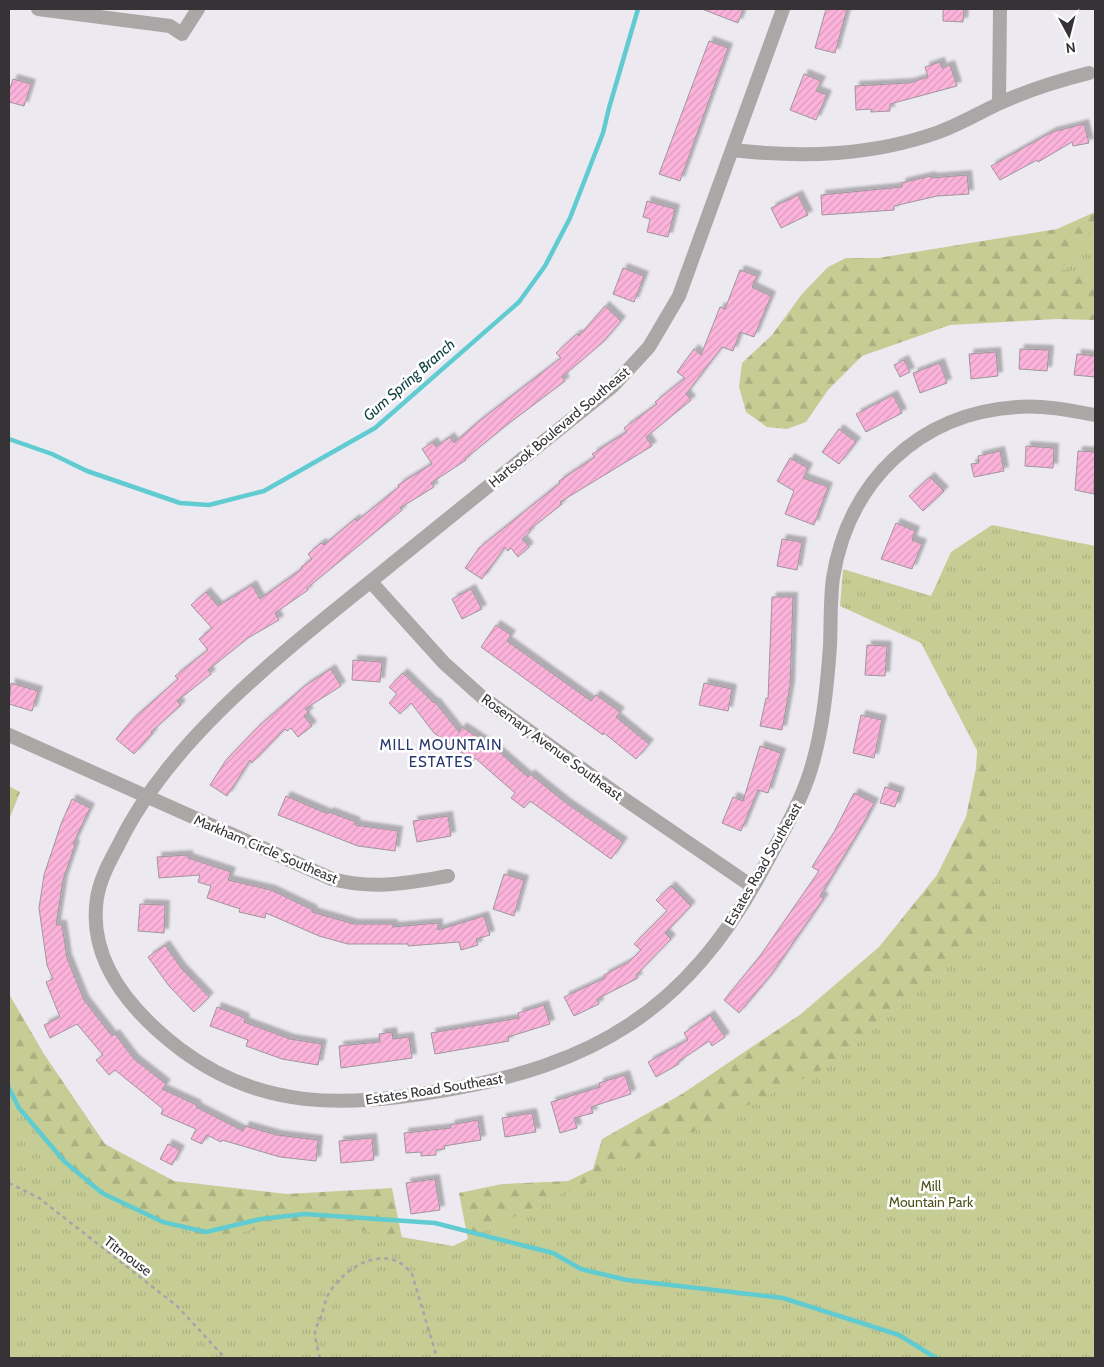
<svg xmlns="http://www.w3.org/2000/svg" width="1104" height="1367" font-family="Cabin,sans-serif">
<defs>
<pattern id="forest-firs" width="22" height="20" patternUnits="userSpaceOnUse" patternTransform="scale(1.25)"><rect width="22" height="20" fill="#c5cd95"/><path d="M5 1l3.5 6h-7zM16 11l3.5 6h-7z" fill="#aab081"/></pattern>
<pattern id="park-tufts" width="24" height="20" patternUnits="userSpaceOnUse" patternTransform="scale(1.25)"><rect width="24" height="20" fill="#c5cd95"/><path d="M3 7l-1-3M5 7V3M7 7l1-3M15 17l-1-3M17 17v-4M19 17l1-3" fill="none" stroke="#aab081"/></pattern>
<pattern id="building-hatch" width="6" height="6" patternUnits="userSpaceOnUse" patternTransform="scale(1.25)"><rect width="6" height="6" fill="#fcb3db"/><path d="M-1 1l2-2M0 6l6-6M5 7l2-2" fill="none" stroke="#d99abd"/></pattern>
<filter id="shadow"><feDropShadow dx="4.5" dy="-4.5" stdDeviation="1" flood-color="#0004"/></filter>
</defs>
<rect width="100%" height="100%" fill="#ede9f1"/>
<path fill="url(#forest-firs)" d="M1095,212V320L1057,319L950,325L862,356L828,390L806,422L787,429L767,427L746,412L739,387L742,363L772,335L802,294L828,267L846,258H878L1057,229Z
M989,702L1095,1358H9V994L44,1054L105,1144L174,1181L287,1194L392,1188L403,1243L470,1250L459,1193L502,1184L568,1181L593,1169L602,1139L682,1094L801,1014L879,947L937,875L966,817L976,768L979,725Z
M9,786L20,792L9,820Z"/>
<path fill="url(#park-tufts)" d="M1095,225V274L1061,270Z
M992,525L1095,546V1358H9V1083L72,1181L207,1239L304,1220L453,1246L830,1066L994,921L990,775L921,643L840,606L843,569L931,596L951,552Z"/>
<g fill="none" stroke-linecap="round" stroke-linejoin="round">
<path stroke="#60cbd1" stroke-width="4.5" d="M9,439L52,454L87,471L180,503L209,505L264,491L375,428L519,302L545,266L570,218L603,133L609,108L638,9
M9,1088L19,1108L64,1161L102,1193L163,1222L206,1232L261,1219L305,1214L435,1223L553,1253L581,1269L627,1280L783,1298L899,1335L936,1358"/>
</g>
<path fill="url(#building-hatch)" stroke="#9f969a" filter="url(#shadow)" d="M702,9H743L738,23Z
M826,9H847L835,53L815,48Z
M943,9H964L963,22L943,21Z
M709,41L728,48L680,181L659,174Z
M940,62L942,68L950,65L957,86L890,104V111L871,112V109L856,110L855,86L909,83L928,77L925,67Z
M804,74L821,81L816,91L827,95L816,120L790,110Z
M13,79L31,84L24,106L9,102V92Z
M1084,124L1089,143L1073,146L1072,142L1038,162L1037,160L1000,180L991,166L1052,132Z
M967,175L969,194L937,196L894,206V210L822,215L821,195L902,187L901,183L931,176V178Z
M798,195L808,215L781,228L771,208Z
M647,201L675,209L668,237L647,232L650,219L643,217Z
M623,268L644,276L634,302L613,294Z
M740,270L757,276L752,287L771,296L754,337L740,332L733,351L722,347L686,394L691,400L646,437L652,446L560,502L562,504L529,530L530,532L522,539L529,547L518,557L511,548L508,551L505,547L482,579L465,568L479,548L560,483L559,481L595,457L592,454L627,432L624,428L657,404L655,402L685,378L677,372L694,349L701,355L720,307L725,309Z
M605,306L621,321L603,342L562,377L565,381L508,424L465,459L466,460L431,483L434,487L400,508L402,510L307,588L308,590L275,613L279,620L248,638L208,670L211,674L177,701L181,705L151,732L153,733L134,754L116,739L134,718L178,679L175,676L208,650L199,639L212,628L191,605L206,592L218,606L252,585L260,599L302,569L301,567L312,559L308,554L321,543L324,545L355,519L357,521L399,487L398,485L432,464L422,449L433,442L436,447L450,437L454,443L478,422L561,358L556,353L577,334L579,336Z
M1020,349L1049,350L1047,371L1019,369Z
M996,352L998,376L971,379L969,354Z
M1077,354L1095,356V377L1074,375Z
M904,360L910,372L900,377L894,365Z
M940,363L947,383L920,393L913,373Z
M893,395L902,413L866,432L856,414Z
M839,429L856,442L839,464L822,452Z
M1026,446L1054,448L1053,468L1025,466Z
M1000,451L1004,471L974,477L971,464L979,463L978,456Z
M1078,451L1095,452L1094,494L1075,490Z
M790,458L808,468L803,478L828,487L814,525L785,514L794,491L777,481Z
M930,477L944,491L923,511L909,496Z
M896,523L915,531L912,540L922,544L912,569L881,559Z
M782,539L802,542L797,570L777,566Z
M471,589L482,609L462,619L452,599Z
M772,597H793L790,686L782,730L760,726L766,698L768,699Z
M496,625L511,635L507,641L591,701L596,695L620,712L616,717L649,744L636,759L604,733L603,735L481,647Z
M867,645L887,646L885,676L865,675Z
M353,660L382,662L380,682L352,680Z
M331,669L341,686L305,709L309,712L304,716L312,726L298,737L291,728L287,731L285,729L252,763L250,760L227,796L210,785L226,760L259,726L306,685Z
M403,673L434,703L435,702L459,732L462,727L498,751L528,777L530,774L566,803L623,842L611,859L530,801L524,808L511,798L515,793L475,758L473,761L434,733L411,703L400,714L389,703L397,694L389,687Z
M11,683L38,691L32,711L9,704Z
M704,683L732,689L728,711L699,705Z
M861,715L882,720L874,758L853,753Z
M760,746L781,753L768,793L758,790L741,831L722,823L733,797L743,801Z
M885,787L900,792L895,807L880,803Z
M854,793L874,803L862,826L820,896L824,898L770,976L739,1013L724,1000L760,956L819,871L812,867L834,832Z
M286,796L328,814L329,812L356,822L355,825L398,831L395,851L358,846L278,815Z
M72,799L90,808L73,844L75,845L63,880L56,925H62L67,958L84,1000L112,1036L115,1034L134,1059L166,1084L162,1089L197,1105L196,1107L243,1131L245,1126L277,1135L318,1140L316,1161L280,1157L222,1140L221,1142L207,1135L202,1144L191,1139L196,1129L161,1114L163,1109L115,1070L109,1075L96,1060L103,1055L77,1024L50,1038L44,1025L60,1017L46,982L53,979L47,965L39,908L44,875L61,824Z
M448,816L451,836L417,842L413,821Z
M188,855V858L231,872L228,880L271,890L313,910L312,912L354,924H393V927L438,923V930L484,916L490,935L476,939L478,945L461,950L459,942L408,946V944H348L319,936L266,913L265,918L239,912L240,909L207,898L211,886L198,882L200,875L159,878L157,857Z
M504,874L524,880L514,916L493,909Z
M671,886L691,906L665,933L671,939L636,975L638,978L597,999L599,1004L574,1016L564,997L605,978L604,975L629,962L641,950L634,944L667,911L656,900Z
M140,904L165,905L164,933L138,931Z
M165,945L181,968L209,997L194,1012L169,986L148,957Z
M544,1005L550,1024L508,1037L509,1041L435,1054L431,1033L519,1018L518,1013Z
M217,1007L245,1018L244,1022L290,1039L322,1044L318,1065L282,1059L246,1046L248,1040L210,1026Z
M710,1015L725,1037L712,1046L709,1041L678,1062L679,1064L656,1077L648,1062L688,1040L684,1033Z
M392,1032L393,1039L409,1037L412,1058L341,1068L339,1046L380,1042L379,1034Z
M625,1075L631,1094L591,1107L593,1113L574,1118L577,1128L560,1133L551,1102L600,1087L599,1083Z
M532,1113L536,1132L505,1137L502,1118Z
M478,1120L481,1140L444,1146L445,1149L436,1150V1155L421,1156V1152L406,1153L404,1133L451,1128L450,1125Z
M372,1138L374,1160L341,1163L339,1141Z
M168,1144L180,1150L172,1165L160,1159Z
M435,1179L440,1210L411,1214L406,1183Z"/>
<g fill="none" stroke-linecap="round" stroke-linejoin="round">
<path stroke="#a6a3a9" stroke-width="2.5" stroke-dasharray="4 4" stroke-linecap="butt" d="M9,1183L39,1198L177,1306L225,1358
M320,1358C318,1350 315,1340 315,1332C316,1326 320,1319 322,1314C324,1308 325,1301 328,1295C344,1266 388,1241 412,1274L437,1358"/>
<path stroke="#aca7a7" stroke-width="14" d="M38,9L170,26L182,34L198,9
M783,9L679,296L649,347L613,386C539,445 466,504 392,564C297,642 172,733 118,846C109,863 100,879 97,898C87,962 133,1013 180,1049C261,1110 344,1107 440,1091C594,1066 687,1010 762,871C780,837 800,805 811,769C823,729 827,687 830,646C831,623 830,600 833,578C848,482 919,413 1017,407C1043,405 1069,410 1095,415
M999,103L1000,9
M732,150C803,158 872,156 939,132C960,124 979,113 998,104C1028,90 1057,81 1089,73
M371,582L444,663L482,697L620,796L753,887
M9,735L332,879C375,890 406,883 448,876"/>
</g>
<g text-anchor="middle" dominant-baseline="central" stroke-width="5" stroke-linejoin="round" paint-order="stroke">
<g font-size="14" fill="#353336" stroke="#fff">
<text transform="translate(559 427) rotate(-40)">Hartsook Boulevard Southeast</text>
<text transform="translate(552 747) rotate(36)">Rosemary Avenue Southeast</text>
<text transform="translate(266 849) rotate(23)">Markham Circle Southeast</text>
<text transform="translate(763 864) rotate(-60)">Estates Road Southeast</text>
<text transform="translate(434 1089) rotate(-9)">Estates Road Southeast</text>
<text transform="translate(128 1256) rotate(37)">Titmouse</text>
</g>
<g font-size="14" fill="#4f541d" stroke="#fff">
<text x="931" y="1186">Mill<tspan x="931" dy="16">Mountain Park</tspan></text>
</g>
<g font-size="15" font-style="italic" fill="#104244" stroke="#fff">
<text transform="translate(409 380) rotate(-41)">Gum Spring Branch</text>
</g>
<g font-size="15" letter-spacing="1" fill="#27376f" stroke="#fff">
<text x="441" y="745">MILL MOUNTAIN<tspan x="441" dy="17">ESTATES</tspan></text>
</g>
</g>
<rect width="1104" height="1367" fill="none" stroke="#353336" stroke-width="20"/>
<g transform="translate(1069 35) rotate(173)" stroke="#ffffff" stroke-width="4" paint-order="stroke">
<path d="M0-4L9 19L0 12L-9 19Z" fill="#353336"/>
<text y="-8" font-size="14" font-weight="bold" text-anchor="middle" fill="#353336">N</text>
</g>
</svg>
